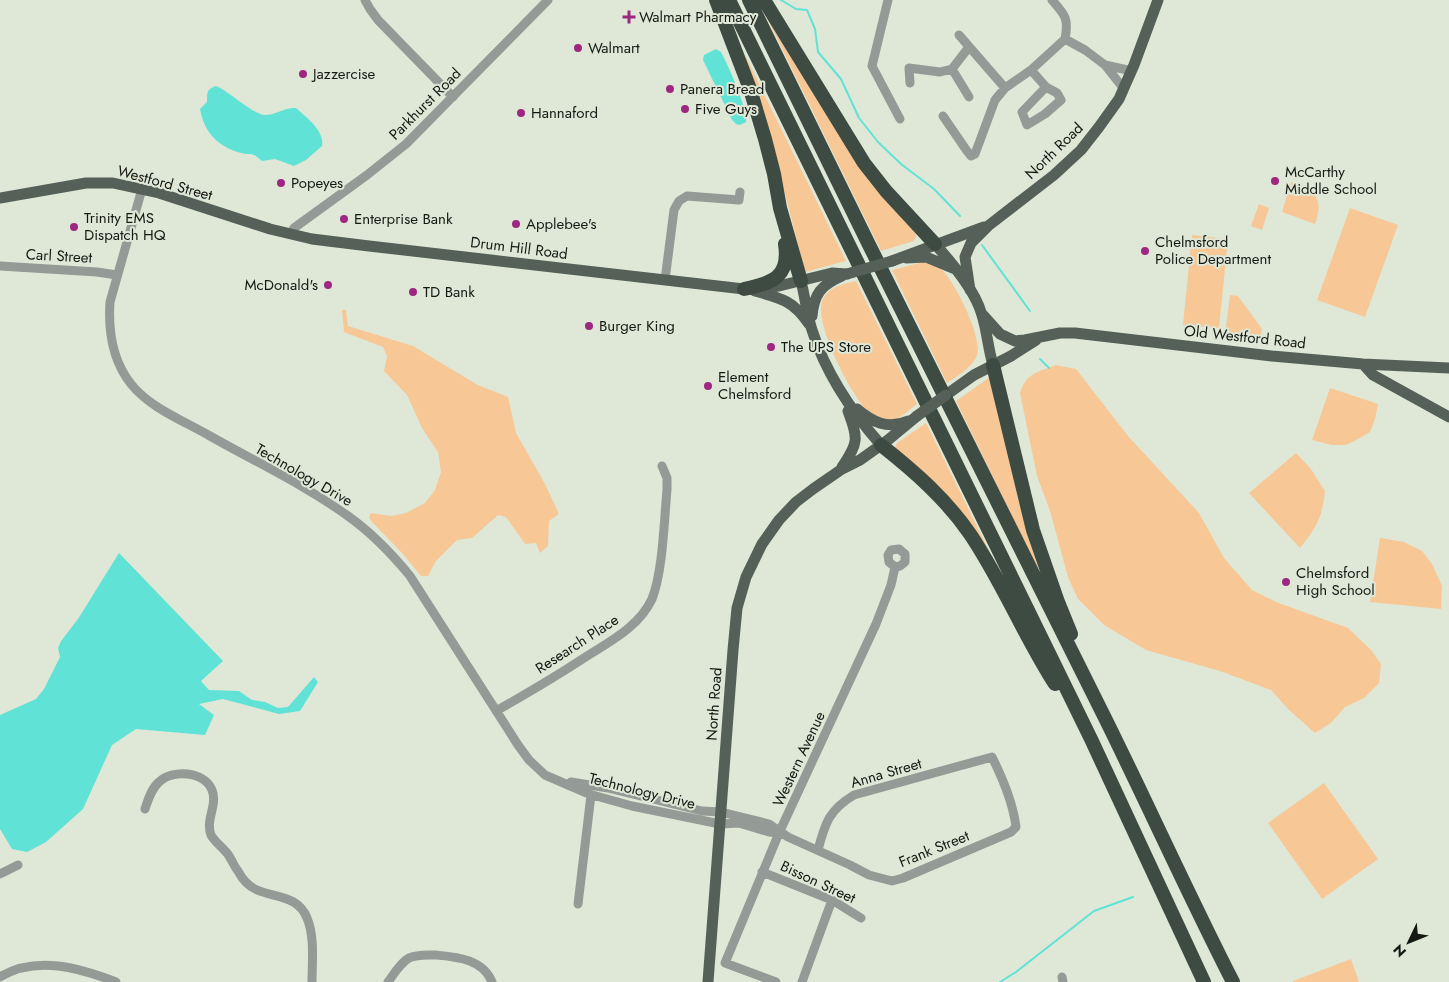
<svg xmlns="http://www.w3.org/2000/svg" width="1449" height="982" font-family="Jost,sans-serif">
<rect width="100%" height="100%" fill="#dfe7d7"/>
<path fill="#f7c896" d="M765,14L917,234L914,241L881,251Z
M746,57L846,261L805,272L772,143L744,58Z
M1291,182C1316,191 1324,197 1315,224L1282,212Z
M1259,204L1269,208L1262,230L1251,226Z
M1350,208L1398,225L1365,317L1317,300Z
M1192,235L1228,239L1219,328L1183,325Z
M923,262C930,263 935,265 941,269C954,279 983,338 977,355C974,366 956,377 947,383L892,270Z
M856,281L917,404C909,410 897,422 887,420C882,419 872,416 869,412C852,398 814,323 822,302C827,287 843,284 856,281Z
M1230,295L1238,296L1262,329L1260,338L1225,334Z
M342,310H346L348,326L413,346L478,385L508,397L516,433L545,484L559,514L549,521L548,546L540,553L536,543L525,544L506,517L498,515L472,538L457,540L436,561L428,576H421L403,554L372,522L369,517L371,513L391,516L406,513L425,503L435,490L441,472L438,452L422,428L407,395L384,371L387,356L383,347L344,332Z
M1056,365L1076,369L1128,436L1199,513L1224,558L1252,590L1276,602L1348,628L1371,650L1381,664L1379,683L1364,698L1345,707L1331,723L1315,733L1289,710L1271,690L1220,671L1146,650L1104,625L1078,599L1068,577L1050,511L1037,476L1020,393C1026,373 1038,372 1056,365Z
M990,377L1040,566L1037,567L956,401Z
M1330,388L1378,404L1375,419L1370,432L1360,438L1346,445H1332L1312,440Z
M926,423L1022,618L982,545L895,448L897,443Z
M1296,453L1311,469L1325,491C1322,518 1317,527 1300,548L1249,493Z
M1380,538L1404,542L1422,551L1432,564L1442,586L1441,609L1370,602Z
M1324,783L1378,859L1322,899L1268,823Z
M1351,959L1359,982H1293V981Z"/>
<path fill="#60e3d6" d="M716,49L721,52C728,65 748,109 746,122L740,125L736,124L732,120L703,60L704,55Z
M216,86C229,91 252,114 265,115C276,115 285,107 296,108C306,117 325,131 322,146L306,160L294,166L275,159L262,161C251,151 253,156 241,153C218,147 204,132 200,109L207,102C207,94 206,89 216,86Z
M119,553L223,661L201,681L209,690L239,691L252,700L265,702L278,708L288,707L314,677L318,682L300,711L279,714L223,699L199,704L214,715L205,735L136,729L112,745L83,809L46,842L27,852L12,849L0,829V715L36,699L44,689L60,657L58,648L61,641L78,619Z"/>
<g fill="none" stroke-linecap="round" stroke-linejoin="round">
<path stroke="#60e3d6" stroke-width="2" d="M781,0L796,9L807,10L815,29L818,52L841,79L859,118L878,142L901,164L934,189L960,216
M982,245L1030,311
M1040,359L1049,368
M1000,982L1016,972L1094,911L1133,897"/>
<path stroke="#949b97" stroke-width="9" d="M365,0L370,9L378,20L453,97
M888,0L872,66L900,119
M1052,0C1065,15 1069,18 1065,39L1085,50L1105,65L1124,89
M959,35L1005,88L1031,70
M1105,65L1132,71
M952,69L969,97
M910,83L909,68L940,72L952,69L969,47
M1046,87L1057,93L1061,100L1045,114L1027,125L1022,112L1046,87L1031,70L1065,39
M943,116L967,151L971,156L975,154L995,100L1005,88
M142,189L110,302C108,332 112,360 131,384C150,408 184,421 210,436C256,462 305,485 348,516C372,533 392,554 410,576L518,745L529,760L545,775L589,794L632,806L720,824L739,823L769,832L779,833
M290,234L294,228L367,175L406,144L548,0
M0,266L97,272L117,275
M665,280L674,210L679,201L687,196L739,200L740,192
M496,711C526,694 555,677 584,658C609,642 639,627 652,599C663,571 664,521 667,490V478L662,466
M571,782L608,788L702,811L721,812L769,824L788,837L850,865L869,875L892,881L903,878L1011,832L1016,827C1013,802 1003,779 992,757L854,795C829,810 825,823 818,850
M145,809C148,800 151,789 159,782C172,769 204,771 212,790C218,805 205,820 211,835C215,842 221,846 226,852C231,857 233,865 238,871C242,879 248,886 257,890C275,898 298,895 307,918C315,937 312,962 312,982
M762,872L832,900L861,918
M0,874L18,865
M578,904L591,795
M0,977C36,955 80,968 116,982
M1062,977L1063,982
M388,982C394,974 400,963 409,958C417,954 427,955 436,955C457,957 483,959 492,982
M776,982L725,963L779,833L876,624L891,585L895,567L900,566L905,562V554L899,549L891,550L888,555L889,562L895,567
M802,982L832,900"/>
<path stroke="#546058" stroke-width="11" d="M0,198L86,183H113L159,193L270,229L312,239L369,246L744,289L779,286L832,273L847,274
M935,244C952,263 975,290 982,315C987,331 988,348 993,365
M906,258L926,257L955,269
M892,261L984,227
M801,281C805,297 807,315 812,330C826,374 851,411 881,445
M970,290L965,257L971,243L988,226L1054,175L1081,150L1099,127L1119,99L1134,65L1158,0
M755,291C781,298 794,301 809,324
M982,314L1000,334L1015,341L1025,340L1060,333H1075L1272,356L1363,364L1449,368
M812,316C814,294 821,285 842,276
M1363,364L1373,375L1449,417
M946,395L974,375L1011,356L1036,340
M857,409C872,422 888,430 908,421
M842,467C859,442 858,439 848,411
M708,982L733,650L737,608L746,577L762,544L779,520L796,502L813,489L842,469L860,460L888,440L917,416"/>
<path stroke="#3d4b42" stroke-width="14" d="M716,0L750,89L765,139L774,174L780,208L801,281
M729,0L1091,739L1204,982
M749,0C866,241 986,480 1106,720C1149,807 1189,896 1233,982
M764,0L864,163L886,191L935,244
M744,289C773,283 790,277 785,244
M993,365L1033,530L1058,602L1071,634
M881,445C914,471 946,499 970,534C1002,581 1024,636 1055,684"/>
<path stroke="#546058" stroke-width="11" d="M847,274L892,261
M917,416L946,395"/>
</g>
<g fill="#9d2781" stroke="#dfe7d7" stroke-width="2">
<path d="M626.5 9.5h5v5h5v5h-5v5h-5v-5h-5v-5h5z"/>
<circle cx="578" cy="48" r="5"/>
<circle cx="303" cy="74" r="5"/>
<circle cx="670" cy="89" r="5"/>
<circle cx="685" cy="109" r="5"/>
<circle cx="521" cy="113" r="5"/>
<circle cx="1275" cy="181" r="5"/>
<circle cx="281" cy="183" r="5"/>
<circle cx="344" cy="219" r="5"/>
<circle cx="516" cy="224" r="5"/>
<circle cx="74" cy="227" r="5"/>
<circle cx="1145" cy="251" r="5"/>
<circle cx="328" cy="285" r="5"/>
<circle cx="413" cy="292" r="5"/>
<circle cx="589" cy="326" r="5"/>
<circle cx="771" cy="347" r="5"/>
<circle cx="708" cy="386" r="5"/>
<circle cx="1286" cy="582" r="5"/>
</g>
<g text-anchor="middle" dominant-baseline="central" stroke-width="4" stroke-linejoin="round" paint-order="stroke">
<g font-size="15" fill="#161913" stroke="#dfe7d7" text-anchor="start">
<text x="639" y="17">Walmart Pharmacy</text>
<text x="588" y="48">Walmart</text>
<text x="313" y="74">Jazzercise</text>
<text x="680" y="89">Panera Bread</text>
<text x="695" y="109">Five Guys</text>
<text x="531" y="113">Hannaford</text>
<text x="1285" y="172">McCarthy<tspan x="1285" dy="17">Middle School</tspan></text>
<text x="291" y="183">Popeyes</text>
<text x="84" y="218">Trinity EMS<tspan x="84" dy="17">Dispatch HQ</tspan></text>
<text x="354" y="219">Enterprise Bank</text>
<text x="526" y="224">Applebee's</text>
<text x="1155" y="242">Chelmsford<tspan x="1155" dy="17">Police Department</tspan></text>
<text x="318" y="285" text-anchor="end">McDonald's</text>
<text x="423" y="292">TD Bank</text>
<text x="599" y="326">Burger King</text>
<text x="781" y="347">The UPS Store</text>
<text x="718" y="377">Element<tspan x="718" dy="17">Chelmsford</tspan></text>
<text x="1296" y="573">Chelmsford<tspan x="1296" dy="17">High School</tspan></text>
</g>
<g font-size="15" fill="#161913" stroke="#dfe7d7">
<text transform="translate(425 104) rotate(-45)">Parkhurst Road</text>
<text transform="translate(1054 151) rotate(-44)">North Road</text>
<text transform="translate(165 183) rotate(15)">Westford Street</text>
<text transform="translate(519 248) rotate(7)">Drum Hill Road</text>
<text transform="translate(59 256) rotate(3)">Carl Street</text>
<text transform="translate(1245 337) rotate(6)">Old Westford Road</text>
<text transform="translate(304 475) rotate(30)">Technology Drive</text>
<text transform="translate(577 644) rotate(-33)">Research Place</text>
<text transform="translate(714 704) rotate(-86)">North Road</text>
<text transform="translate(799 759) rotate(-65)">Western Avenue</text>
<text transform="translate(886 773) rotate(-16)">Anna Street</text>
<text transform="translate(642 791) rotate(14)">Technology Drive</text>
<text transform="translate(934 849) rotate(-22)">Frank Street</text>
<text transform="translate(818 882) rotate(25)">Bisson Street</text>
</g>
</g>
<g transform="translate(1409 942) rotate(227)" stroke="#dfe7d7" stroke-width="4" paint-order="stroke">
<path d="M0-4L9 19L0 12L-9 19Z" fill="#161913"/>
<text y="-8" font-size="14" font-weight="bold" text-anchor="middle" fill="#161913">N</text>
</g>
</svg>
